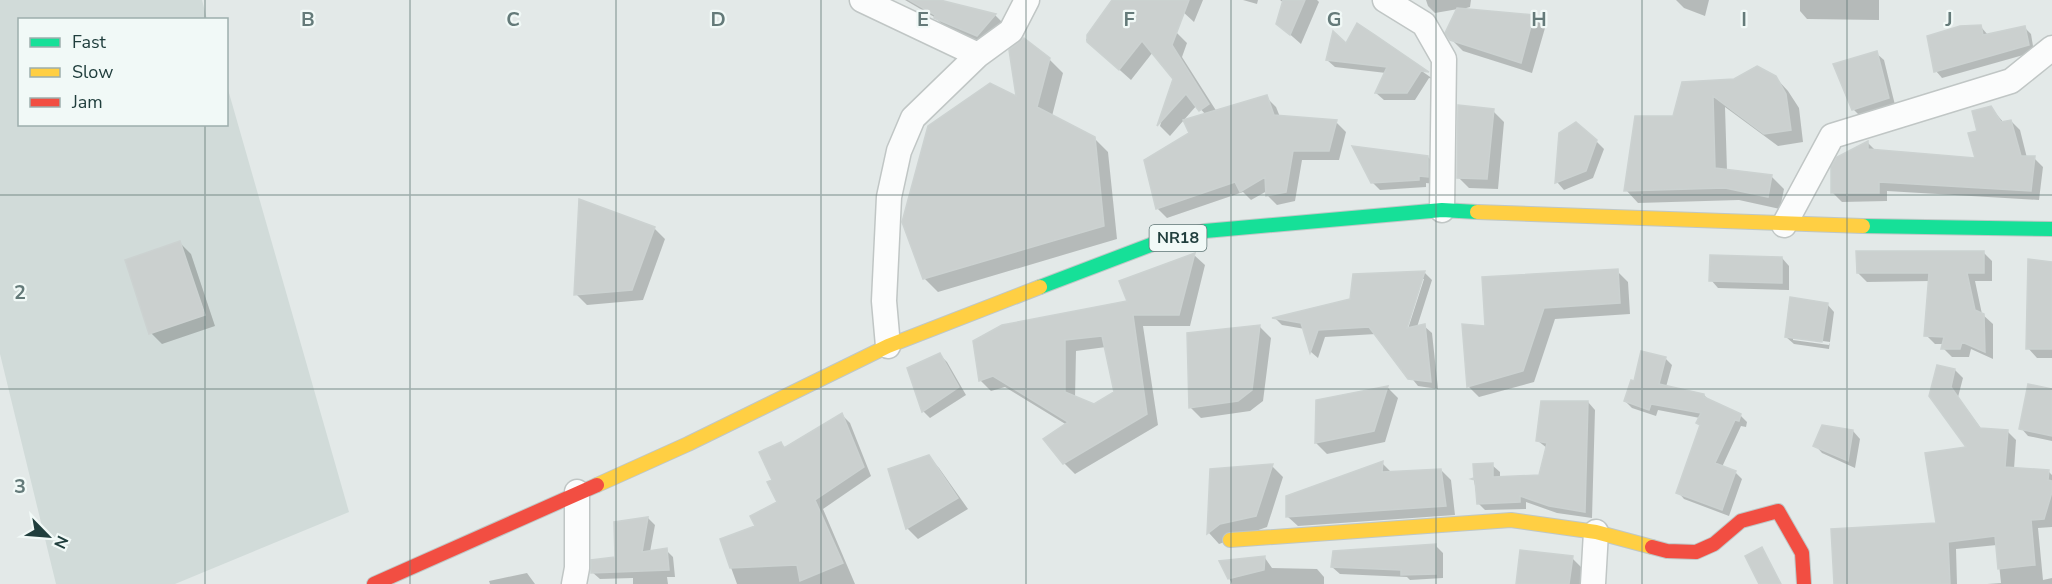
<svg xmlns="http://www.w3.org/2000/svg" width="2052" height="584" font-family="'Nunito Sans',sans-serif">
<rect width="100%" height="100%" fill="#e3e9e8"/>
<path fill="#d1dbd9" d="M0,0H202L207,19L20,20V124H226L227,86L349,512L175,584H56L0,354Z"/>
<path fill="#0003" fill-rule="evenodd" d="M905,0H934L995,15L1004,24L987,44L945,27L936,18Z
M1113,0H1118L1176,32L1187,43L1182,57L1217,112L1266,97L1276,107L1280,117L1336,122L1346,132L1339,160H1302L1295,201L1277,205L1267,195V191L1251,200L1243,192L1167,218L1157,208L1191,133L1206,115L1197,105L1170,136L1160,126L1175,79L1153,52L1131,80L1086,40Z
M1170,0H1203L1194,22Z
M1243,0H1258L1257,4Z
M1280,0H1317L1319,2L1301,44L1277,23L1284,3Z
M1426,0H1471L1470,7L1459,10L1534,17L1545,28L1532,73L1463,51L1451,39L1458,9L1435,13L1428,6Z
M1676,0H1709L1705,16L1684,8Z
M1800,0H1879V20L1807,19L1800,11Z
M1357,25L1433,79L1429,78L1415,100H1384L1376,93L1386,73L1335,67L1327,60L1347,45Z
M1981,27L1988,35L2024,27L2031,34L2034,52L1942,78L1936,71Z
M1876,53L1884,60L1895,105L1861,117L1853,109Z
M1049,59L1063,73L1052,116L1094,138L1108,152L1117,239L938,292L924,278Z
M1775,77L1788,91L1799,108L1803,142L1778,146L1725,107L1727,171L1771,176L1784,189L1780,209L1739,200L1638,203L1626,190L1674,117L1735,80Z
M1991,108L2004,123L2011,121L2020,130L2027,158H2034L2043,167L2039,200L1887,191V201L1842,202L1833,193L1838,158L1868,143L1876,151L1976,159L1979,132Z
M1493,111L1504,122L1498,189L1469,188L1458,177Z
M1596,141L1604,149L1593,178L1564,190L1557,182Z
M1428,157L1435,165V184L1426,183V187L1380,190L1372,182Z
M654,228L665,239L643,300L587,305L576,294Z
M180,243L191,254L215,326L162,344L151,333Z
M1983,252L1992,261V281H1975L1982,314L1993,324V359L1971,349L1969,357H1952L1943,348L1944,344H1935L1926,335L1930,281L1867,282L1858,273Z
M1194,255L1205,265L1190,326H1143L1158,425L1075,474L1064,463L1067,425L1005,387L991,391L980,380L1129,303ZM1106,347L1116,392L1095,406L1075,398L1076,351Z
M1782,258L1789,266V290L1718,288L1711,280Z
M2052,263V358H2037L2028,348Z
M1617,271L1628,282L1630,314L1555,319L1534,382L1479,397L1468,386L1487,327Z
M1425,273L1432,280L1417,327L1424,326L1432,333L1438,389L1418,386L1376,334L1325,337L1318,358L1311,352L1305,329L1282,325L1275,318L1351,300L1355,276ZM1421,279H1424L1406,335L1404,334Z
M1827,304L1834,312L1829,349L1794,344L1786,337ZM1793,337L1830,342L1829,345L1793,340Z
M1260,327L1271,338L1263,401L1250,411L1201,418L1190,407L1188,334Z
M940,355L947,362L966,395L930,418L923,411Z
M1665,358L1672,365L1666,387L1704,395L1710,401L1741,416L1747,422L1746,427L1741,426L1722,467L1735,472L1742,479L1729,516L1684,499L1678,492L1701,427L1698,423L1700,418L1658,410L1656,416L1632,408L1625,401L1635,383Z
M1955,370L1963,378L1958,397L1982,430L2008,432L2016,440L2014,469L2049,472L2052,475V527L2038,528L2043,580L2052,578V584H1987L2001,583L1997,545L1956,549L1957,584H1836L1937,524L1968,448L1931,396Z
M1387,387L1398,398L1385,442L1327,454L1316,443L1317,401Z
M2052,391V441L2028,436L2021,428Z
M1588,402L1595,410L1592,518L1557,513L1526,502V509L1485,510L1478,503L1474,480L1492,465L1500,472V478L1541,477L1547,448L1538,441Z
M842,415L850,423L871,476L823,509L855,584H737L721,540L757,527L779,503L774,480L781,444L786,448Z
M1853,431L1860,439L1855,468L1822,453L1815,445Z
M928,457L939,468L968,509L918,539L907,528Z
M1382,463L1392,473L1441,470L1451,480L1455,515L1298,526L1288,517Z
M1272,466L1283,477L1267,527L1219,544L1209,533L1211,470Z
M648,518L655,525L650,552L666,550L673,557L675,577H667L668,584H633V578L600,579L592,572L617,558Z
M1436,546L1443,553V578L1410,580L1407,577L1340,574L1332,567Z
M1265,558L1272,568L1317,569L1324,577V584H1232L1222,563Z
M1572,558L1583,569L1581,584H1517Z
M527,573L535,584H490L489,581Z"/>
<path fill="#cbd0cf" stroke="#ccd2d1" stroke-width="1.5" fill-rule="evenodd" d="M909,0H940L996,14L977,36L934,18L935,15Z
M1112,0H1189L1172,45L1209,104L1199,111L1186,94L1157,126L1173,79L1142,41L1119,70L1087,42V35Z
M1283,0H1305L1290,35L1276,24Z
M1457,8L1534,15L1521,63L1450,40L1445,33Z
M1357,23L1375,35L1429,72L1421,71L1407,93H1375L1387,67L1326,60L1333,31L1346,43Z
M1981,25L1983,35L2025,26L2029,45L1934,72L1927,36L1960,26Z
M1024,38L1050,58L1037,107L1095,137L1104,226L923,279L902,222L928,126L990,83L1016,96L1009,50Z
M1877,51L1889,98L1852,110L1833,64Z
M1757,66L1776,76L1786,94L1791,130L1764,134L1713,96L1715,168L1772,175L1768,197L1725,188L1624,191L1635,116H1673L1682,82L1734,79Z
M1267,95L1274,115L1337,120L1329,151H1293L1286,192L1266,196L1265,177L1240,192L1235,182L1156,209L1144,160L1189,133L1183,120Z
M1458,105L1494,109L1487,179L1457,178Z
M1991,106L2001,122L2011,120L2021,156H2035L2031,191L1879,182V193H1831V167L1837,157L1868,141V149L1975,158L1968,133L1977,131L1972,111Z
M1576,122L1597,140L1586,171L1555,183L1559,133Z
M1352,146L1428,156V177L1419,176V180L1371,183Z
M579,199L655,227L632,290L574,295Z
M180,241L205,315L149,334L125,260Z
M1856,251H1984V273H1967L1975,310L1984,314L1985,352L1962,342L1960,349H1941L1944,337L1924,336L1929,273H1857Z
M1195,253L1179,315H1133L1147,414L1063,464L1043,439L1068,422L993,376L979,381L973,341L1002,325L1127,301L1119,281ZM1102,336L1114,392L1094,404L1065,392V340Z
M1710,255L1782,257V283L1709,281Z
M2028,259L2052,262V349H2026Z
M1618,269L1620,303L1544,308L1523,371L1467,387L1462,324L1485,326L1482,277Z
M1425,271L1407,328L1425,324L1431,382L1408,379L1369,327L1318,330L1310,353L1301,323L1272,318L1350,299L1353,274Z
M1790,297L1828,303L1822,342L1785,337Z
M1260,325L1252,390L1238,401L1189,408L1187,333Z
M1641,351L1666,357L1659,384L1704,394V397L1741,414L1739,421L1735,420L1715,463L1736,471L1722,510L1676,493L1700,425L1696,423L1701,413L1651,404L1649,410L1624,401L1631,380L1634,381Z
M940,353L959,387L922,412L907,368Z
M1937,365L1955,369L1951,387L1980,428L2008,430L2005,467L2049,470L2048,480L2052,481V492L2044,519L2031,520L2035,565L1998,569L1995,536L1948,542L1950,584H1834L1831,529L1936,523L1925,453L1966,447L1929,396Z
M2028,384L2052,389V436L2019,429Z
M1388,386L1374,431L1315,443L1316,400Z
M1541,401H1588L1585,512L1549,506L1520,496V502L1477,504L1475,480L1471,479L1474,478L1473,464L1493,463V477L1539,475L1547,443L1536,441Z
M842,413L864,467L815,500L843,563L800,581L797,565L730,568L720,539L755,526L750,516L777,502L767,482L772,480L759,452L781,442L784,448Z
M1822,425L1853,430L1848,461L1813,446Z
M929,455L958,498L906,529L888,469Z
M1383,461L1382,472L1441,469L1446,506L1286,517V496Z
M1273,464L1256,516L1220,524L1207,534L1210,469Z
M648,517L642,552L667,548L669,570L591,573V560L615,557L614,522Z
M1436,544V574L1401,575V570L1331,567L1333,551Z
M1762,547L1781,584H1759L1745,556Z
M1520,550L1573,556L1569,584H1516Z
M1265,556L1264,570L1228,579L1219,561Z"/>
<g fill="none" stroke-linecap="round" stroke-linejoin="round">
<g stroke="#c0c6c5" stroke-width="27">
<path id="street" d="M862,0L978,55
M1385,0L1424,24L1444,59L1442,210
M1784,225L1832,136L2011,81L2052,48
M888,346L884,301L889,197L899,151L913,118L978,55L1011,31L1027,0
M574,584L577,568V492
M1593,584L1596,532"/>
</g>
<g stroke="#bfc7c6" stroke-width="16">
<path id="fast" d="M1863,226L2052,229
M1040,287L1153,244L1205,231L1442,210L1477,212"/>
</g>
<g stroke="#bfc7c6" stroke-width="16">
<path id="slow" d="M1477,212L1863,226
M597,485L688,444L888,346L1040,287
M1230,540L1511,520L1596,532L1652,547"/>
</g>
<g stroke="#bfc7c6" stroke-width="16">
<path id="jam" d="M1652,547L1667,551L1696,552L1714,544L1741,521L1778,511L1802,553L1804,584
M374,584L597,485"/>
</g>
<use href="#street" stroke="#fbfcfc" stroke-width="24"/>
<use href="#fast" stroke="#16e098" stroke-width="14"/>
<use href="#slow" stroke="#ffcf43" stroke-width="14"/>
<use href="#jam" stroke="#f24e42" stroke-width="14"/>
</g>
<path fill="none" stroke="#647a79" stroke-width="1.5" stroke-opacity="0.55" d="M205,0V20M410,0V584M616,0V584M821,0V584M1026,0V584M1231,0V584M1436,0V584M1642,0V584M1847,0V584M205,124V584M0,195H2052M0,389H2052"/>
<g text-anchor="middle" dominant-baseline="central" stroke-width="4.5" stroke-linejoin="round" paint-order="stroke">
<rect fill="#f1f9f7" stroke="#5f7675" stroke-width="1.5" x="1149.5" y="225" width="57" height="26" rx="4.5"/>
<g font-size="16" font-weight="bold" fill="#203e3d">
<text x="1178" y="238">NR18</text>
</g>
</g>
<g font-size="20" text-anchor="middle" font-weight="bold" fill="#647a79" stroke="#f1f9f7" stroke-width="4.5" stroke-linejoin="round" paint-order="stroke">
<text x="308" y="26">B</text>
<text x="513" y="26">C</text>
<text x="718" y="26">D</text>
<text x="923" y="26">E</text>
<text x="1129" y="26">F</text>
<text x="1334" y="26">G</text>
<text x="1539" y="26">H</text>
<text x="1744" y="26">I</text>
<text x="1949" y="26">J</text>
<text x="20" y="299">2</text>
<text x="20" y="493">3</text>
</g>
<rect x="18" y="18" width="210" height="108" fill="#f1f9f7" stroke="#9daead" stroke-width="1.5"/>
<rect x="30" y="38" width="30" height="9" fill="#16e098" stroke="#9daead" stroke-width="1.5"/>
<text x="72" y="48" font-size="18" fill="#203e3d">Fast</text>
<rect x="30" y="68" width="30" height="9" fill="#ffcf43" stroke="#9daead" stroke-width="1.5"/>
<text x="72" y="78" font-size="18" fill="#203e3d">Slow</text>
<rect x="30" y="98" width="30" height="9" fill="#f24e42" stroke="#9daead" stroke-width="1.5"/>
<text x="72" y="108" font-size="18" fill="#203e3d">Jam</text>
<g transform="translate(48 536) rotate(115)" stroke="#f1f9f7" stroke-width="4.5" paint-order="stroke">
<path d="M0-4.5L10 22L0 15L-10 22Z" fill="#203e3d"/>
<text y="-9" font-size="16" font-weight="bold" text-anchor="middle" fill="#203e3d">N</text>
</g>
</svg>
